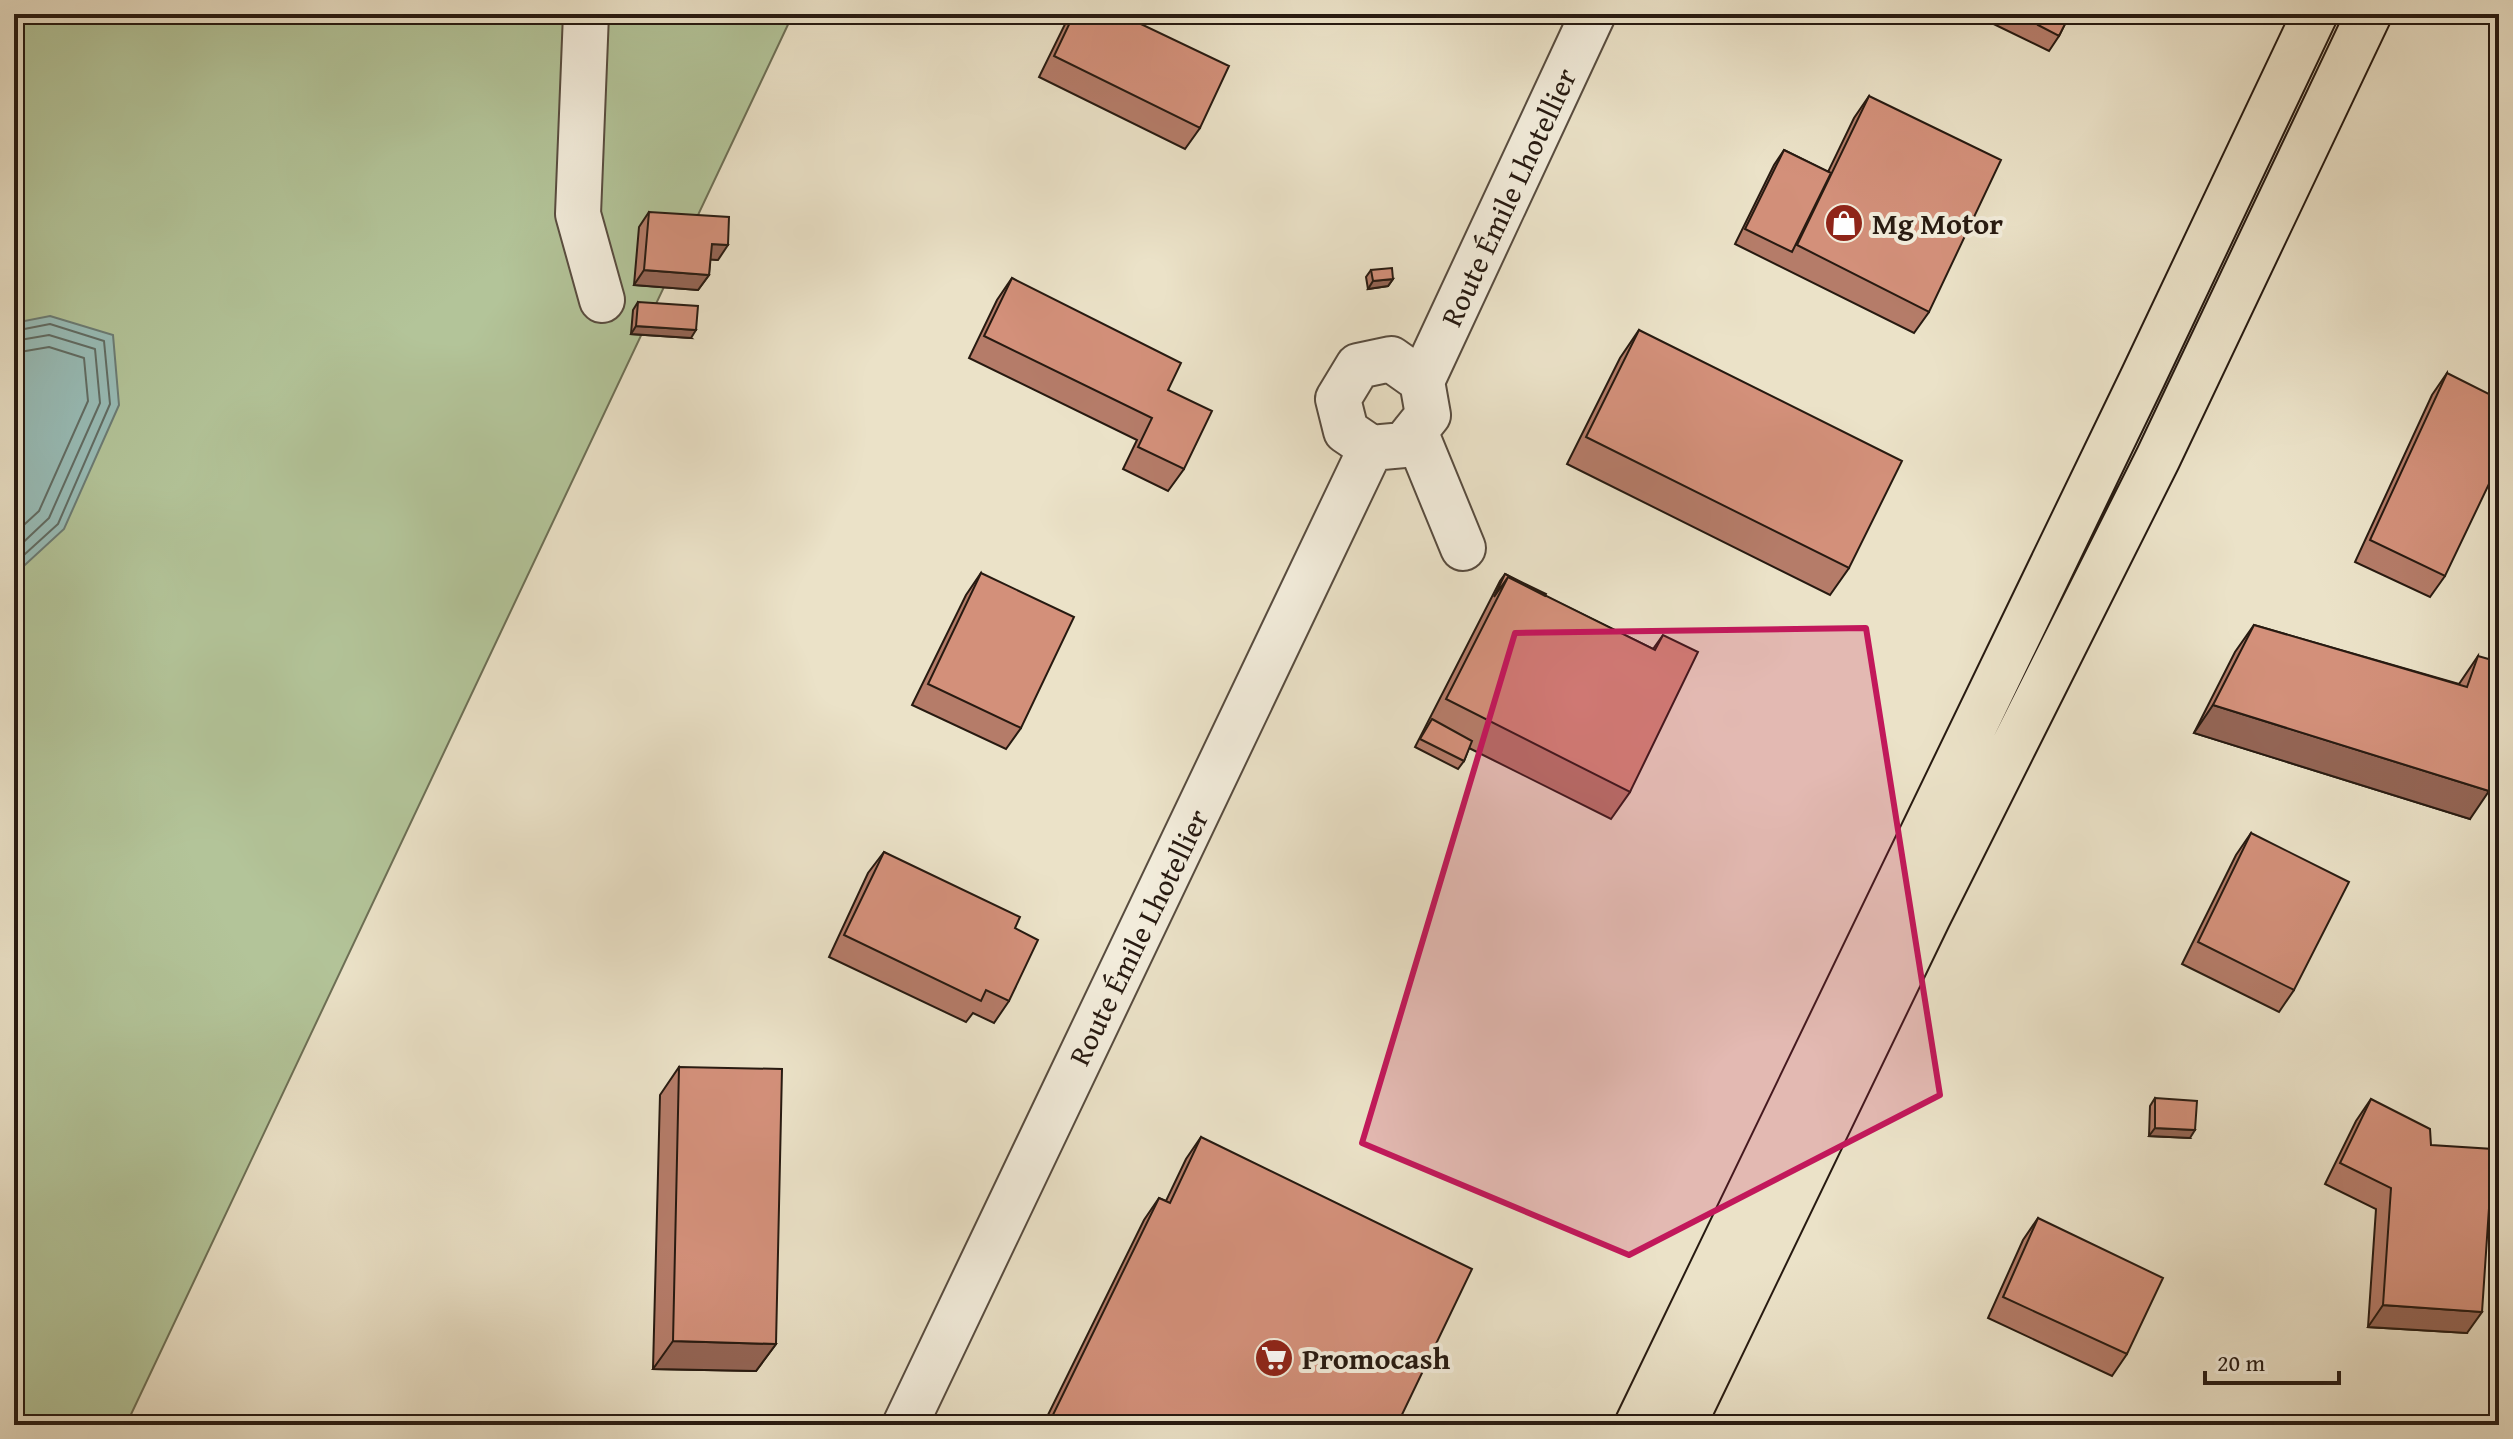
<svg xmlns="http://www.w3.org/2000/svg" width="2513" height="1439" font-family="'Gentium Book Plus',serif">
<rect width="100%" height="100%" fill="#ebe2c8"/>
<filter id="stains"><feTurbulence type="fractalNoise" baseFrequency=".0025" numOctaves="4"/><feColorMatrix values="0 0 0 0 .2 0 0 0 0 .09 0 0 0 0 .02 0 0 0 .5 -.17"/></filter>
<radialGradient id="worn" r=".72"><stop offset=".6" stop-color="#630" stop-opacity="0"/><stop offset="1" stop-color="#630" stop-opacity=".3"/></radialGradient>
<path fill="#b3c499" stroke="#6d6f55" stroke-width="2" d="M14,14H793L126,1425H14Z"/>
<path fill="#98bdb8" stroke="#6b7c75" stroke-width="2" d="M50,316L113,335L119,405L64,529L14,575V323Z"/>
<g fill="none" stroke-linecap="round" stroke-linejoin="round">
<path stroke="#606c64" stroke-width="2" d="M14,331L50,324L104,341L110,404L58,524L14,564
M14,341L49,335L95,349L100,403L49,518L14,551
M14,353L49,347L84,358L88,401L39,511L14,534"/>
<g stroke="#584c3f" stroke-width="48">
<path id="minor" d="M586,14L578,214L602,300
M1391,359L1422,381L1428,415L1404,445L1371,448L1346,431L1338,399L1358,366Z
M1422,381L1593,14
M1415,431L1463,548
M905,1425L1371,448"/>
</g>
<g stroke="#271a11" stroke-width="48">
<path id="major" d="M1637,1425L2143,377L2315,14
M1683,1425L1928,917L2158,458L2369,14"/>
</g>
<use href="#minor" stroke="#f2ecdb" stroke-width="44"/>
<use href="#major" stroke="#ebe2c8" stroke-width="44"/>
</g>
<path fill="#b57c69" stroke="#271a11" stroke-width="2" d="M1070,14H1120L1200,128L1185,149L1039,77Z
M1973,14H2070L2059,36L2049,51Z
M1869,96L1929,312L1914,333L1735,244L1774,165L1784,150L1828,172L1854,118Z
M649,212L718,260L710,259L709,275L698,290L634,285L639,227Z
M1371,270L1393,279L1388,286L1368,289L1366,277Z
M1012,278L1168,390L1184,469L1168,491L1123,469L1137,440L969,358L997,300Z
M638,302L691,338L631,334L633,310Z
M1639,330L1849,568L1830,595L1567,464L1620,358Z
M2447,373L2445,576L2430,597L2355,562L2432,395Z
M981,573L1021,728L1006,749L912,705L966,595Z
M1505,574L1545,596L1653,649L1663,635L1630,792L1611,819L1469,748L1464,761L1458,769L1415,747L1500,581Z
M2254,625L2459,684L2478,656L2470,819L2194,733L2235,652Z
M2251,833L2294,990L2279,1012L2182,964L2236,855Z
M884,852L1015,928L1009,1001L994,1023L973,1013L966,1022L829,957L868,873Z
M679,1067L776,1344L756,1371L653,1369L660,1095Z
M2155,1098L2190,1138L2149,1136L2150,1106Z
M2371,1099L2431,1145L2467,1333L2368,1327L2376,1209L2325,1184L2356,1121Z
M1201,1137L1397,1425H1043L1144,1220L1159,1198L1166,1201L1186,1159Z
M2038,1218L2127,1354L2112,1376L1988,1318L2023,1240Z"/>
<path fill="#946555" stroke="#271a11" stroke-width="2" d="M712,244L728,245L718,260L701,259Z
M644,270L709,275L698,290L634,285Z
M1393,279L1388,286L1368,289L1373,281Z
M636,326L696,330L691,338L631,334Z
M2213,705L2489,791L2470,819L2194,733Z
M2155,1128L2195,1130L2190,1138L2149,1136Z
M2383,1305L2482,1312L2467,1333L2368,1327Z
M673,1341L776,1344L756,1371L653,1369Z"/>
<path fill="#d3907a" stroke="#271a11" stroke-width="2" d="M1074,14H1120L1229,66L1200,128L1054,56Z
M2032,14H2044L2042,19Z
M2044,14H2070L2059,36L2038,25Z
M1869,96L2001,160L1929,312L1797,245Z
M1784,150L1831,173L1792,252L1745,229Z
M649,212L729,217L728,245L712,244L709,275L644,270Z
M1392,268L1393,279L1373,281L1371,270Z
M1012,278L1181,363L1168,390L1212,411L1184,469L1138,447L1152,418L984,336Z
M638,302L698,306L696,330L636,326Z
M1639,330L1902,461L1849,568L1586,437Z
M2447,373L2499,399V463L2445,576L2370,540Z
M981,573L1074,617L1021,728L928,684Z
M1505,574L1546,594L1545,596L1508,577L1494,597Z
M1508,577L1655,650L1663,635L1698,652L1630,792L1446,699Z
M2254,625L2467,687L2478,656L2499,662V761L2489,791L2213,705Z
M1432,719L1472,741L1464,761L1420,739Z
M2251,833L2349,882L2294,990L2198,942Z
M884,852L1020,917L1015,928L1038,940L1009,1001L986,990L981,1001L844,935Z
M679,1067L782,1069L776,1344L673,1341Z
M2155,1098L2197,1101L2195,1130L2155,1128Z
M2371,1099L2430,1129L2431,1145L2493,1149L2482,1312L2383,1305L2391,1188L2340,1163Z
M1201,1137L1472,1269L1397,1425H1048L1159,1198L1170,1203Z
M2038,1218L2163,1278L2127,1354L2003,1297Z"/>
<path fill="#c2185b" fill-opacity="0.2" stroke="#c2185b" stroke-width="6" stroke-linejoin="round" d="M1866,628L1940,1095L1629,1255L1362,1143L1515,633Z"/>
<defs>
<g id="shop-disc" transform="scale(2)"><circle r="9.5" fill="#8f2418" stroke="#f2ecdb"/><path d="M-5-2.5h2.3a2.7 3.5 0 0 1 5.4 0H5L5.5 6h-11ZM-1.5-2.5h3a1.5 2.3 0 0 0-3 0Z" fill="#fff"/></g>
<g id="supermarket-disc" transform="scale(2)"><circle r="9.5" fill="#8f2418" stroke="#f2ecdb"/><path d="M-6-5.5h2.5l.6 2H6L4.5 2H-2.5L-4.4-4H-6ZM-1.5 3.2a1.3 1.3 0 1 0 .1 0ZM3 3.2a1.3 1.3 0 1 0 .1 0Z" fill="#fff"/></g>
</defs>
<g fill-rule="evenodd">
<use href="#shop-disc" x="1844" y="223"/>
<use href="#supermarket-disc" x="1274" y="1358"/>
</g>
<g text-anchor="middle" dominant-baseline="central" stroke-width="8" stroke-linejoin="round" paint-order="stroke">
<g font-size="30" fill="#271a11" stroke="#f2ecdb">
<text transform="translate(1508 197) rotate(-65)">Route Émile Lhotellier</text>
<text transform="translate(1138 937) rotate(-64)">Route Émile Lhotellier</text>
</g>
<g font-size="30" font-weight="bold" fill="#271a11" stroke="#f2ecdb" text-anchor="start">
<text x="1872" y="223">Mg Motor</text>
<text x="1302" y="1358">Promocash</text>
</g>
</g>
<rect width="2513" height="1439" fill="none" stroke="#ebe2c8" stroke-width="48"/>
<rect x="16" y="16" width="2481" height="1407" fill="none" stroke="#271a11" stroke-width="4"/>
<rect x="24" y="24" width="2465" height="1391" fill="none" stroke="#271a11" stroke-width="2"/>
<path d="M2205 1371v12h134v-12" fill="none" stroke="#271a11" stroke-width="4"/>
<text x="2217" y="1371" font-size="24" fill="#271a11" stroke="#f2ecdb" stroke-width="6" paint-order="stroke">20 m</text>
<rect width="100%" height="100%" filter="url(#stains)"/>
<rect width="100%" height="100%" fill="url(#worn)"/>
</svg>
